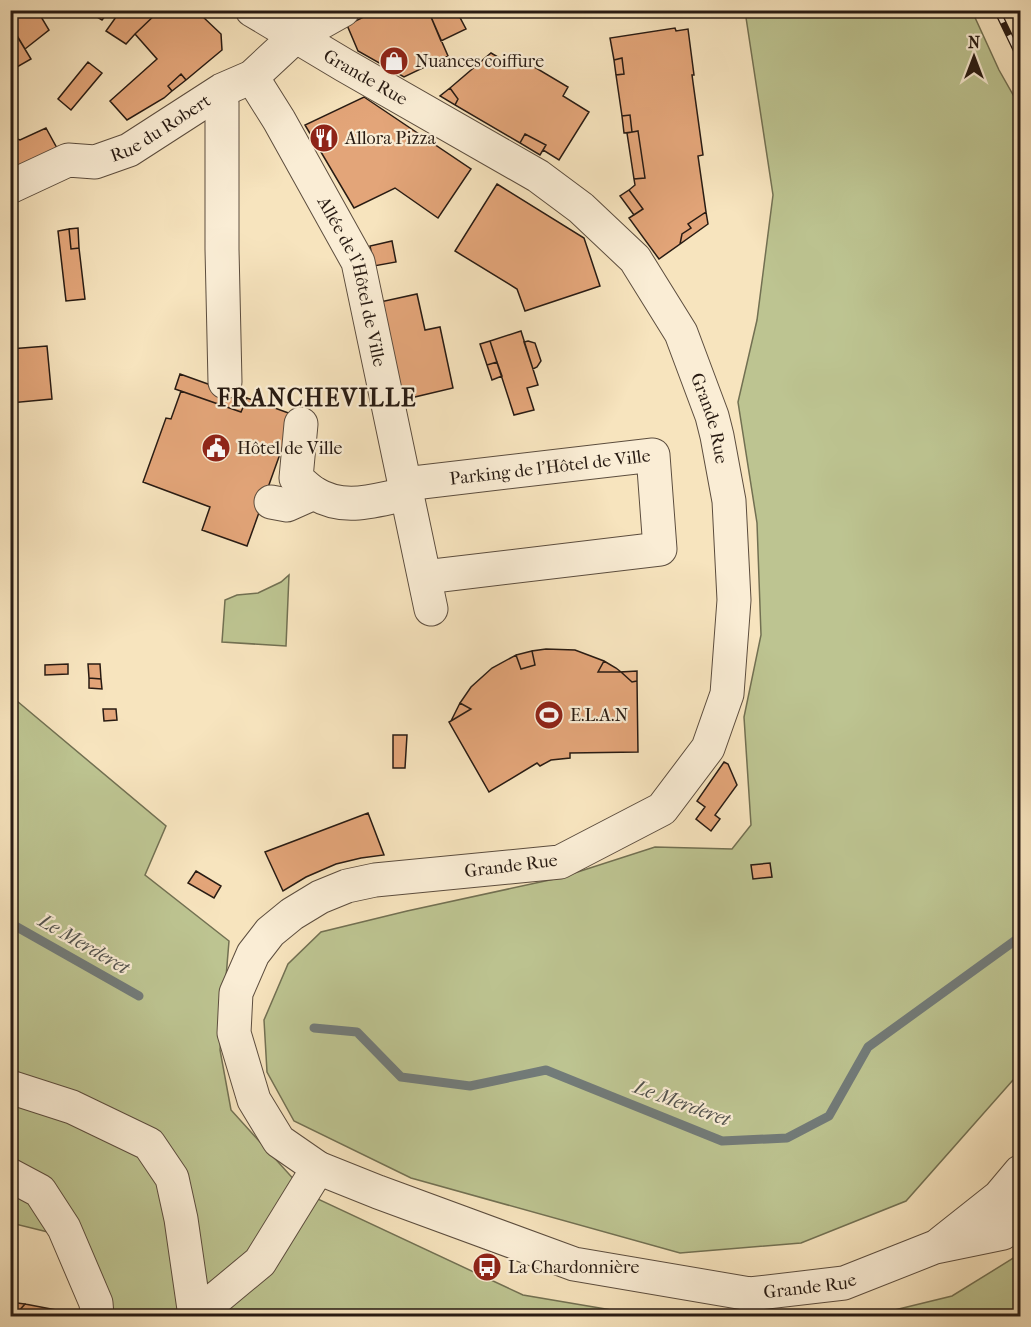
<svg xmlns="http://www.w3.org/2000/svg" width="1031" height="1327" font-family="'IM FELL French Canon',serif">
<rect width="100%" height="100%" fill="#f7e4be"/>
<filter id="stains"><feTurbulence type="fractalNoise" baseFrequency=".00333" numOctaves="4"/><feColorMatrix values="0 0 0 0 .2 0 0 0 0 .09 0 0 0 0 .02 0 0 0 .5 -.17"/></filter>
<radialGradient id="worn" r=".72"><stop offset=".6" stop-color="#630" stop-opacity="0"/><stop offset="1" stop-color="#630" stop-opacity=".3"/></radialGradient>
<path fill="#bdc491" stroke="#727052" stroke-width="1.5" d="M745,11H972L999,70L1020,107V1072L906,1201L801,1243L680,1253L411,1178L294,1121L267,1072L264,1020L288,964L321,932L407,911L559,878L655,847L732,849L751,825L744,717L761,635L757,523L738,402L757,320L773,195Z
M289,575L286,646L222,642L225,600L237,595L258,593L281,582Z
M11,696L166,826L145,875L229,941L220,1050L231,1110L307,1194L523,1295L647,1316H100L72,1238L11,1223Z
M1020,1254V1316H870L952,1296Z"/>
<g fill="none" stroke-linecap="round" stroke-linejoin="round">
<path stroke="#727b79" stroke-width="9" d="M10,923L139,996
M314,1028L357,1032L401,1077L470,1086L546,1070L722,1141L787,1138L829,1116L868,1047L1020,937"/>
</g>
<path fill="#e3a579" stroke="#281b13" stroke-width="1.5" d="M19,10H37L49,30L25,49L10,24V16Z
M90,10H110L102,20L92,14Z
M121,10H160L135,34L126,44L106,31Z
M160,10H195L201,15L221,34L222,50L186,80L181,74L168,86L172,91L164,98L127,120L110,101L157,59L135,34Z
M378,10H428L448,56L404,77L358,51L347,25Z
M443,10H456L466,29L441,41L431,17Z
M675,28L676,31L688,29L694,75H692L703,155L698,156L706,212L688,224L691,228L682,234L680,244L659,259L629,218L643,209L629,190L635,185L634,179L645,178L638,131L632,132L630,115L622,116L616,75L624,74L622,58L614,60L610,38Z
M17,36L31,59L10,71V39Z
M491,53L515,67L521,59L568,87L563,96L589,112L559,160L543,150L546,145L525,134L520,143L455,105L458,99L450,88Z
M622,58L624,74L616,75L614,60Z
M88,62L102,73L71,110L58,99Z
M181,74L186,80L172,91L168,86Z
M450,88L458,99L455,105L440,96Z
M364,97L471,169L438,218L395,188L354,208L305,125Z
M630,115L632,132L624,133L622,116Z
M46,128L58,150L10,175V134L12,137L20,140Z
M638,131L645,178L634,179L627,133Z
M525,134L546,145L540,155L520,143Z
M497,184L584,238L600,286L525,311L517,289L455,251Z
M629,190L643,209L634,215L620,196Z
M706,212L708,224L680,244L682,234L691,228L688,224Z
M78,228L79,248L71,249L69,229Z
M69,229L71,249L79,248L85,299L66,301L58,231Z
M392,241L396,262L374,266L370,246Z
M417,294L425,330L440,327L453,388L402,400L380,302Z
M521,331L538,385L527,388L534,410L514,415L490,341Z
M490,341L497,362L487,365L480,344Z
M528,341L535,343L541,361L537,367L533,369L524,342Z
M47,346L52,399L10,403V349Z
M497,362L502,376L492,380L487,365Z
M180,374L247,398L241,412L175,389Z
M181,391L241,412L247,398L294,415L247,546L202,530L210,507L143,482L166,418L171,419Z
M546,649L575,650L604,661L598,672H621L632,682L637,681L638,752L570,753V758L551,760L540,766L537,763L489,792L449,722L471,709L460,703L471,687L492,668L516,655L521,669L535,665L532,651Z
M532,651L535,665L521,669L516,655Z
M604,661L616,668L621,672H598Z
M68,664V674L45,675V665Z
M88,664H100L101,679L89,678Z
M637,671V681L632,682L621,672Z
M89,678L101,679L102,689L89,688Z
M460,703L471,709L451,721Z
M103,709H116L117,720L104,721Z
M393,735H407L405,768H393Z
M724,762L728,764L737,785L715,815L720,819L711,831L696,819L705,807L697,801Z
M368,813L384,855L361,858L336,864L306,877L283,891L265,852Z
M770,863L772,877L753,879L751,865Z
M196,871L221,886L214,898L188,883Z
M10,1302L25,1304L17,1313L10,1309Z
M25,1304L83,1315V1316H10V1309L17,1313Z"/>
<g fill="none" stroke-linecap="round" stroke-linejoin="round">
<g stroke="#5c4d3e" stroke-width="35">
<g id="minor">
<path id="s1" d="M252,10L344,65L538,176L581,208L635,259L681,333L712,416L717,436L729,501L734,600L727,694L708,748L662,809L560,862L375,880L347,886L320,897L292,914L270,932L253,954L236,993L234,1033L254,1100L279,1141L318,1168L378,1192L574,1264L750,1294L844,1283L935,1247L1003,1233L1020,1219"/>
<path id="s2" d="M252,77L279,120L358,262L431,609"/>
<path d="M222,103V249L225,382"/>
<path id="s3" d="M10,187L68,160L95,162L129,150L222,90L252,77L295,37L343,10"/>
<path d="M301,424L296,478C302,483 308,489 314,493C345,512 374,500 407,494"/>
<path id="s4" d="M405,484L653,455L660,549L425,577"/>
<path d="M271,502L287,505L314,493"/>
<path d="M10,1087L72,1107L149,1144L172,1178L181,1219L195,1316"/>
<path d="M10,1175L40,1191L64,1228L96,1303L97,1316"/>
<path d="M941,1243L999,1197L1020,1172"/>
<path d="M195,1316L260,1262L318,1168"/>
</g>
</g>
<use href="#minor" stroke="#faedd5" stroke-width="33"/>
<g stroke="#281b13" stroke-width="7">
<path id="rail" d="M997,10L1020,58"/>
</g>
<use href="#rail" stroke="#faedd5" stroke-width="4.5" stroke-dasharray="14" stroke-linecap="butt"/>
</g>
<defs>
<g id="shop-disc" transform="scale(1.5)"><circle r="9.5" fill="#8f2418" stroke="#faedd5"/><path d="M-5-2.5h2.3a2.7 3.5 0 0 1 5.4 0H5L5.5 6h-11ZM-1.5-2.5h3a1.5 2.3 0 0 0-3 0Z" fill="#fff"/></g>
<g id="restaurant-disc" transform="scale(1.5)"><circle r="9.5" fill="#8f2418" stroke="#faedd5"/><path d="M-5-6h1v4h1v-4h1v4h1v-4h1v5L-1.5 .5V6h-2V.5L-5-1ZM5-6V6H3V1.5H1.5Q1.5-4 5-6Z" fill="#fff"/></g>
<g id="civic-disc" transform="scale(1.5)"><circle r="9.5" fill="#8f2418" stroke="#faedd5"/><path d="M-.6-6.5H3V-4.5H.6V-3L4-1V1h2V6H-6V1h2V-1L-.6-3ZM-1.2 2.5V6h2.4V2.5Z" fill="#fff"/></g>
<g id="stadium-disc" transform="scale(1.5)"><circle r="9.5" fill="#8f2418" stroke="#faedd5"/><path d="M0-5a6.5 5 0 1 0 0 10a6.5 5 0 1 0 0-10ZM-3.5-1.8h7v3.6h-7Z" fill="#fff"/></g>
<g id="bus-disc" transform="scale(1.5)"><circle r="9.5" fill="#8f2418" stroke="#faedd5"/><path d="M-5-6H5V4H4V6H2V4H-2V6H-4V4H-5ZM-3.5-4V0h7V-4ZM-3.5 1.2v1.5H-2V1.2ZM2 1.2v1.5H3.5V1.2Z" fill="#fff"/></g>
</defs>
<g fill-rule="evenodd">
<use href="#shop-disc" x="394" y="61"/>
<use href="#restaurant-disc" x="324" y="138"/>
<use href="#civic-disc" x="216" y="448"/>
<use href="#stadium-disc" x="549" y="715"/>
<use href="#bus-disc" x="487" y="1267"/>
</g>
<g text-anchor="middle" dominant-baseline="central" stroke-width="4.5" stroke-linejoin="round" paint-order="stroke">
<g font-size="18" fill="#281b13" stroke="#faedd5" text-anchor="start">
<text x="415" y="61">Nuances coiffure</text>
<text x="345" y="138">Allora Pizza</text>
<text x="237" y="448">Hôtel de Ville</text>
<text x="570" y="715">E.L.A.N</text>
<text x="508" y="1267">La Chardonnière</text>
</g>
<g font-size="18" fill="#281b13" stroke="#faedd5">
<text stroke="none"><textPath href="#s1" startOffset="132">Grande Rue</textPath></text>
<text stroke="none"><textPath href="#s3" startOffset="165">Rue du Robert</textPath></text>
<text stroke="none"><textPath href="#s2" startOffset="230">Allée de l'Hôtel de Ville</textPath></text>
<text stroke="none"><textPath href="#s1" startOffset="636">Grande Rue</textPath></text>
<text stroke="none"><textPath href="#s4" startOffset="146">Parking de l'Hôtel de Ville</textPath></text>
<text transform="translate(511 866) rotate(-7)">Grande Rue</text>
<text stroke="none"><textPath href="#s1" startOffset="2256">Grande Rue</textPath></text>
</g>
<g font-size="20" font-style="italic" fill="#53534e" stroke="#faedd5">
<text transform="translate(84 944) rotate(30)">Le Merderet</text>
<text transform="translate(682 1103) rotate(20)">Le Merderet</text>
</g>
<g font-size="24" font-weight="bold" letter-spacing="1.5" fill="#281b13" stroke="#faedd5">
<text x="317" y="398">FRANCHEVILLE</text>
</g>
</g>
<rect width="1031" height="1327" fill="none" stroke="#f7e4be" stroke-width="36"/>
<rect x="12" y="12" width="1007" height="1303" fill="none" stroke="#281b13" stroke-width="3"/>
<rect x="18" y="18" width="995" height="1291" fill="none" stroke="#281b13" stroke-width="1.5"/>
<g transform="translate(974 57)" stroke="#faedd5" stroke-width="4.5" paint-order="stroke">
<path d="M0-4.5L10 22L0 15L-10 22Z" fill="#281b13"/>
<text y="-9" font-size="16" font-weight="bold" text-anchor="middle" fill="#281b13">N</text>
</g>
<rect width="100%" height="100%" filter="url(#stains)"/>
<rect width="100%" height="100%" fill="url(#worn)"/>
</svg>
